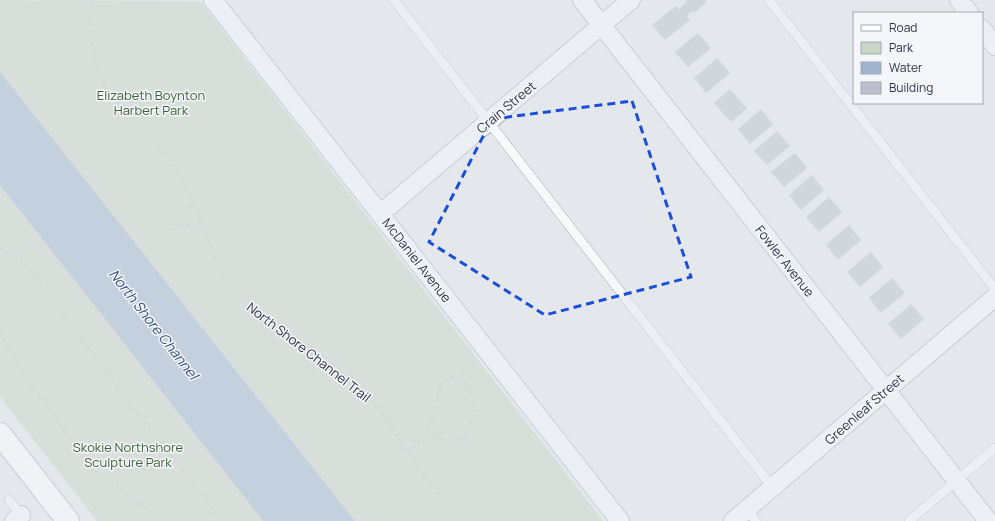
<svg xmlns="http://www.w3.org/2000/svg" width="995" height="521" font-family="Manrope,sans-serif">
<rect width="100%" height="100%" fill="#e4e7ec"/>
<path fill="#c9d6c5" d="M0,0L200,1L603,521H355L0,72Z
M0,185L263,521H97L0,397Z"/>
<path fill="#9fb4cc" d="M0,72L355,521H263L0,185Z"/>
<path fill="#bbc0ca" d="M685,0H705L707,2L694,13L692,11L687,16L690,20L665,40L652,25L676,6L679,9L687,2Z
M698,33L711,48L688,67L675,52Z
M717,58L730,73L706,93L694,78Z
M730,89L747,109L731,122L714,103Z
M761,109L773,124L750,144L738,129Z
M777,131L790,146L767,165L754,151Z
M795,153L807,168L784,187L771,172Z
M812,175L824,190L801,210L789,195Z
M829,197L842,212L819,232L806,217Z
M849,225L861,240L838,260L826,245Z
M871,252L883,267L860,287L847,272Z
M892,278L905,293L881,313L869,298Z
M911,304L924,319L901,339L888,324Z"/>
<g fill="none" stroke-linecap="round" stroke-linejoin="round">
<g stroke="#a9aeb7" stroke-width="10">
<path id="service" d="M394,0L772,487
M769,0L995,289
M9,500L22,516
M747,509L756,521
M909,521L995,448"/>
</g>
<g stroke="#a9aeb7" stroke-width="20">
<path id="minor" d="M213,0L620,521
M582,0L988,521
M959,0L969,13
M982,29L995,46
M380,214L631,0
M14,521L21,515
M733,521L995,297"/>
</g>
<g stroke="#a9aeb7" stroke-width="24">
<path id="secondary" d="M0,434L68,521"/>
</g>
<path stroke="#c2c5cb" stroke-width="2.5" stroke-dasharray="3 3" stroke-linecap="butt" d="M93,0L90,20L91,41L95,59L100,75L108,91L119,106L142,127L166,152L192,197L219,269L231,287L245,301L262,317L355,385L370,399L381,411L421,471L435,489L465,521
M180,224L204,230
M171,230L180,224L193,201
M0,248L22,262L32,273L132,406L222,521
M0,333L22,372L58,421L78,446L113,482L163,521
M460,377C470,391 479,400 472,417C470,424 467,429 467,436C451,448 448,442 431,434L429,430L430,424L437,412L438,395L442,383L449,378L460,377L476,364
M408,452L431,434"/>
<use href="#service" stroke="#f7f8fa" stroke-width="9"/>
<use href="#minor" stroke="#f7f8fa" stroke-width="18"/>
<use href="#secondary" stroke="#fff" stroke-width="22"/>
</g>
<path d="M0 0H995V521H0ZM632,101L691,277L545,315L429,242L492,119Z" fill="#e4e7ec" fill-opacity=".55" fill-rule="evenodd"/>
<path fill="none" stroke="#1d4ed8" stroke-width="3" stroke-dasharray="8 5" stroke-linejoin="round" d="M632,101L691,277L545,315L429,242L492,119Z"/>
<g text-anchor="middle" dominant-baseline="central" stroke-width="3" stroke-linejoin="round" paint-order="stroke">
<g font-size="13" fill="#3f6138" stroke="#f4f6f9">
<text x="151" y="95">Elizabeth Boynton<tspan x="151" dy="15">Harbert Park</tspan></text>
<text x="128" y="447">Skokie Northshore<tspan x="128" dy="15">Sculpture Park</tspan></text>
</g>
<g font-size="13" fill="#2b3445" stroke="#f4f6f9">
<text transform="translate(506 107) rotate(-40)">Crain Street</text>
<text transform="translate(417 260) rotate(52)">McDaniel Avenue</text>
<text transform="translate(785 261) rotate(52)">Fowler Avenue</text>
<text transform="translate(309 352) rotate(38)">North Shore Channel Trail</text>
<text transform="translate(864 409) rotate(-41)">Greenleaf Street</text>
</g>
<g font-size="14" font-style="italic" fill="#34527a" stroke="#f4f6f9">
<text transform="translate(154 324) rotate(52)">North Shore Channel</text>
</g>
</g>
<rect x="853" y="12" width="130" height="92" fill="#f4f6f9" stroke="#a4a8b1"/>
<rect x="861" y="25" width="20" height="6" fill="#ffffff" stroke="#a4a8b1"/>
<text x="889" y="32" font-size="12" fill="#2b3445">Road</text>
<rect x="861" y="42" width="20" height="12" fill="#c9d6c5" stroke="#a4a8b1"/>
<text x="889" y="52" font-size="12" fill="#2b3445">Park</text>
<rect x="861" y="62" width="20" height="12" fill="#9fb4cc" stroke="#a4a8b1"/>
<text x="889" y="72" font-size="12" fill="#2b3445">Water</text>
<rect x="861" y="82" width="20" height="12" fill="#bbc0ca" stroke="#a4a8b1"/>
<text x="889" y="92" font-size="12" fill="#2b3445">Building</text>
</svg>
